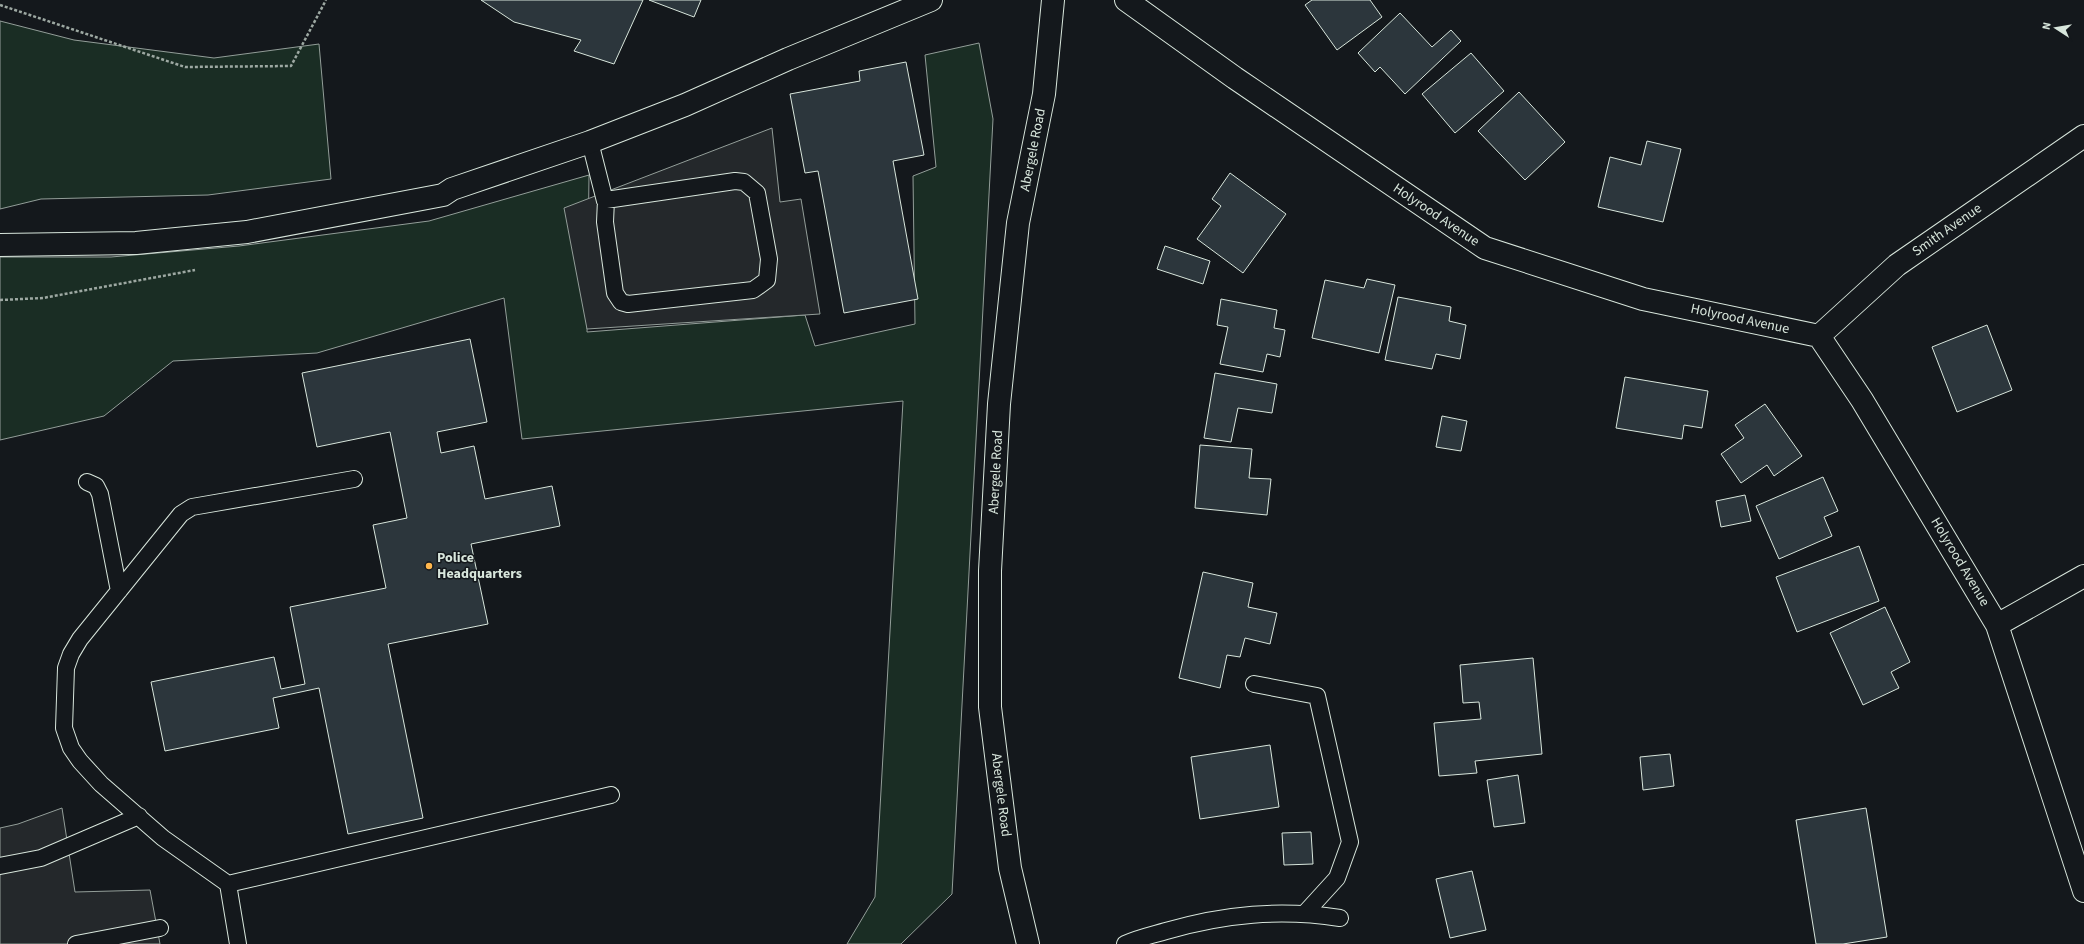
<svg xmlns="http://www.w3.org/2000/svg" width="2084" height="944" font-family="'Source Sans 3',sans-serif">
<rect width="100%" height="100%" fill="#14181c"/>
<path fill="#1a2d24" stroke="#939e99" d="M0,21L74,40L214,58L319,44L331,179L208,195L41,199L0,209Z
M979,43L993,119L952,894L901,944H847L875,897L903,401L522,439L504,298L317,353L173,361L104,416L0,440V257H111L239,246L429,221L589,175L587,332L805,315L815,346L915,324L913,176L936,167L925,55Z"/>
<path fill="#24282b" stroke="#939e99" d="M772,128L780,202L801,199L820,314L587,329L564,208Z
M62,808L75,892L150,890L160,944H0V828L18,824Z"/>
<path fill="#2c363c" stroke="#d8e6dc" d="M481,0H643L614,64L574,51L581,40L514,22Z
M649,0H701L694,17Z
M1312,0H1370L1382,17L1337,50L1305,5Z
M1400,13L1432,47L1451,30L1461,41L1405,94L1380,67L1375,72L1358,53Z
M1471,53L1504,91L1455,133L1422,94Z
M906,62L924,155L893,161L918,299L844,313L818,171L805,173L790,94L860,81L859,71Z
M1519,92L1565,142L1525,180L1478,131Z
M1647,141L1681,149L1663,222L1598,207L1610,157L1641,165Z
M1230,173L1286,214L1243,273L1197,239L1221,206L1212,199Z
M1165,246L1210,261L1203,284L1157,269Z
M1367,279L1395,285L1379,353L1312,338L1325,280L1364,288Z
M1398,297L1451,307L1449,321L1466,325L1460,359L1436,354L1432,369L1385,360Z
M1221,299L1277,310L1274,328L1285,330L1280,357L1267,354L1263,372L1220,364L1228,327L1217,325Z
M1987,325L2012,390L1957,412L1932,347Z
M470,339L487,422L437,432L441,453L474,446L485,499L552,486L560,526L471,544L488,624L388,644L423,818L348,834L319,688L273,698L279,728L165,751L151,682L274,657L281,689L305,684L290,607L386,588L373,525L407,518L390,432L317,447L302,373Z
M1215,373L1277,384L1272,413L1238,408L1231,442L1204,438Z
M1625,377L1708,391L1702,428L1684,425L1682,439L1616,428Z
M1765,404L1802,456L1774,476L1767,465L1741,483L1721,454L1744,438L1735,425Z
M1442,416L1467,421L1461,451L1436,447Z
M1200,445L1252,449L1249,478L1271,479L1267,515L1195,508Z
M1823,477L1838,511L1824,517L1832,536L1779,559L1756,506Z
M1745,495L1751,521L1721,527L1716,501Z
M1859,546L1879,601L1797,632L1776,577Z
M1203,572L1253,583L1248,607L1277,613L1270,644L1245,638L1240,657L1227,655L1220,688L1179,678Z
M1885,607L1910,662L1891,672L1899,688L1863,705L1830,633Z
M1533,658L1542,754L1475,761L1477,773L1439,776L1434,723L1481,719L1479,702L1463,703L1460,665Z
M1270,745L1279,807L1200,819L1191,757Z
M1670,754L1674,786L1643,790L1640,757Z
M1518,775L1525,823L1494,827L1487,780Z
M1866,808L1887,937L1843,944H1816L1796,820Z
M1311,832L1313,864L1284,865L1282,833Z
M1472,871L1486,930L1450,938L1436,879Z"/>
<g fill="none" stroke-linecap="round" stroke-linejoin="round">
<g stroke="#d8e6dc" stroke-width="18">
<path id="service" d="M590,142L605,201
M735,181L744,182L757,193L769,259L767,280L753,290L628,304L621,302L615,293L605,222L606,200Z
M87,482L96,486L100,494L119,591
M1254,684L1317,696L1350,842L1337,878L1306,912
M0,866L41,858L139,816
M228,884L163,838L101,784L80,761L71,748L64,728L66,668L71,654L80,639L181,514L192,507L354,479
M76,944L160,928
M238,944L228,884L611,795
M1125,944C1138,938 1152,935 1166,931C1225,914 1280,909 1340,918"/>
</g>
<g stroke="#d8e6dc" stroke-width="24">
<path id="minor" d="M1126,0L1235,78L1485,248L1643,299L1819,336L1862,400L1997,625L2084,891
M1819,336L1897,265L2084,136
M1997,625L2084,576"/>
</g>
<g stroke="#d8e6dc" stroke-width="24">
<path id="tertiary" d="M0,245L136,243L247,232L443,195L452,189L590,142L685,105L788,59L931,0"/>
</g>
<g stroke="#d8e6dc" stroke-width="24">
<path id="primary" d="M1028,944L1010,868L990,707V571L999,404L1018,223L1044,94L1053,0"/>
</g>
<path stroke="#9da8a2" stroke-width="2.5" stroke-dasharray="3 2" stroke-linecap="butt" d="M0,5L185,67L291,66L326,0
M0,300L43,298L195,270"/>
<use href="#service" stroke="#14181c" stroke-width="16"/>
<use href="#minor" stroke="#14181c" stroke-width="22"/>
<use href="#tertiary" stroke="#14181c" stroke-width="22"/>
<use href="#primary" stroke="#14181c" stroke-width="22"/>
</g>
<circle fill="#ffb74d" stroke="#14181c" stroke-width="1.5" cx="429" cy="566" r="4"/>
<g text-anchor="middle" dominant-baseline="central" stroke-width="3" stroke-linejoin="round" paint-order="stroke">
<g font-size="14" fill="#d8e6dc" stroke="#14181c">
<text transform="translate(1033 150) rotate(-79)">Abergele Road</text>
<text transform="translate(1436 215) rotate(34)">Holyrood Avenue</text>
<text transform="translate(1947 230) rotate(-35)">Smith Avenue</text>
<text transform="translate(1740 319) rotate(12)">Holyrood Avenue</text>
<text transform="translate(996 472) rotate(-87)">Abergele Road</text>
<text transform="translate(1960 562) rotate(59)">Holyrood Avenue</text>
<text transform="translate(1001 795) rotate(83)">Abergele Road</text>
</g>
<g font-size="14" font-weight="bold" fill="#d8e6dc" stroke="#14181c" text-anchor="start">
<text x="437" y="558">Police<tspan x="437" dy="16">Headquarters</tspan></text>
</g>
</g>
<g transform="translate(2056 28) rotate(282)" stroke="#14181c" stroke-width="3" paint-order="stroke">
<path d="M0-3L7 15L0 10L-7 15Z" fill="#d8e6dc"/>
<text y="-6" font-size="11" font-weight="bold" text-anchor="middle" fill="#d8e6dc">N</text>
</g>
</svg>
